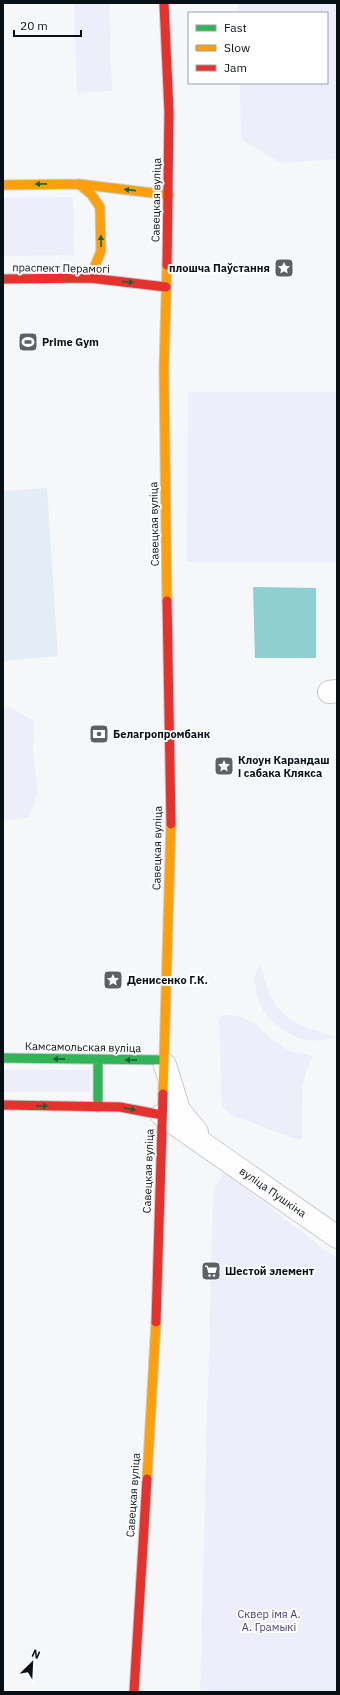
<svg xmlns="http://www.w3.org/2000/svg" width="340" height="1695" font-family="'IBM Plex Sans',sans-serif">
<rect width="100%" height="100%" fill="#f5f7f9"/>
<path fill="#e4edf6" d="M47,488L58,656L3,661V491Z"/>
<path fill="#eeeefb" d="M74,3H109L112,91L77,93Z
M239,3H337V159L281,163L241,139L240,83H327V13H239Z
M73,197L74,255L3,256V198Z
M188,392H337V562H187Z
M9,707L34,721L33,754L38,791L29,817L3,821V710Z
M261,965C272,1017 289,1023 337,1037C326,1040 314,1042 303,1039C280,1033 257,1012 256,988C255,984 254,979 255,975C256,972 259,968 261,965Z
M222,1015C255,1013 262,1036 286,1049C294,1054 305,1053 313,1057L307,1069L302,1087L303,1138L299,1140L234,1116L222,1107L219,1019Z
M3,1070H91L90,1092H3Z
M224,1172L337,1259V1692H200L213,1197L217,1184Z"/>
<path fill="#8fcfd2" d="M253,587L316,588V658H255Z"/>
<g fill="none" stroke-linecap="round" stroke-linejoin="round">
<g stroke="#c7ccd1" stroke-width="24">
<path id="street" d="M329,692L337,691
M165,1065L179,1110L197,1132
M162,1115L337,1237"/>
</g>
<g stroke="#c7ccd1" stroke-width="11">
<path id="fast" d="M3,1058L164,1060
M98,1059V1107"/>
</g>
<g stroke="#c7ccd1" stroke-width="11">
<path id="slow" d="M79,184L91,194L100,207L101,251L90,278
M3,185L79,184L169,195
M167,265L164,369L167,601
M163,1094L171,824
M147,1479L156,1322"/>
</g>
<g stroke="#c7ccd1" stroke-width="11">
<path id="jam" d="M164,3L169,112L167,265
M3,279L90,278L166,287
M167,601L171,824
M3,1105L120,1107L162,1115
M156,1322L163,1094
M134,1692L147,1479"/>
</g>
<use href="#street" stroke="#fefefe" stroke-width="22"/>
<use href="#fast" stroke="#30b455" stroke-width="9"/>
<use href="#slow" stroke="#ff9f0a" stroke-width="9"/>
<use href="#jam" stroke="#e5322d" stroke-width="9"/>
</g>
<defs><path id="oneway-solid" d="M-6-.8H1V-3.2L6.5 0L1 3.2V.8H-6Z"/></defs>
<g fill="#1c6236">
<use href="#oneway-solid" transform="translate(41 184) rotate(179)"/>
<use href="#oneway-solid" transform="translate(130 190) rotate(-173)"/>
<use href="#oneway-solid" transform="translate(101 241) rotate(-91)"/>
<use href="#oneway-solid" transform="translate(128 282) rotate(6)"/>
<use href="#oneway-solid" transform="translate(59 1059) rotate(-179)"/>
<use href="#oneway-solid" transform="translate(131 1060) rotate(-179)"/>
<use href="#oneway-solid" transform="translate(42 1106) rotate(1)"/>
<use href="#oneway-solid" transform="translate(130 1109) rotate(11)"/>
</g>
<defs>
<g id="sight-square" transform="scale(1)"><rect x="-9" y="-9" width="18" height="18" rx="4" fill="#5b6165" stroke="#fff"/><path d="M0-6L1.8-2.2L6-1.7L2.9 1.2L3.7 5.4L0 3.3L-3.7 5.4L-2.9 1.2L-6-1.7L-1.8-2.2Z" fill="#fff"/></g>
<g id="stadium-square" transform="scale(1)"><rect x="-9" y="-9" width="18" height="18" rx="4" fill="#5b6165" stroke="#fff"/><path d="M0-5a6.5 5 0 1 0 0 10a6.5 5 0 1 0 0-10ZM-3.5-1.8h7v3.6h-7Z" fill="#fff"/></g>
<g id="bank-square" transform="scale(1)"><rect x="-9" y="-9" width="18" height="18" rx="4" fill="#5b6165" stroke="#fff"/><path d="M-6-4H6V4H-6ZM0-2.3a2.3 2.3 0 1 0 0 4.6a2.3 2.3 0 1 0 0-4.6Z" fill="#fff"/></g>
<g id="supermarket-square" transform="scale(1)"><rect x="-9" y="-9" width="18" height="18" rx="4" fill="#5b6165" stroke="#fff"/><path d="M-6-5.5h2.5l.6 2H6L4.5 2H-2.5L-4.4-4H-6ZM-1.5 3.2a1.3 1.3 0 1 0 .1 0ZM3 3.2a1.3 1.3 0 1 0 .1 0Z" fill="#fff"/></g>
</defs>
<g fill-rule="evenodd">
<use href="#sight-square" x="284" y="268"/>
<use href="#stadium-square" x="28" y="342"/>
<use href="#bank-square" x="99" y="734"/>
<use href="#sight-square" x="224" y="766"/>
<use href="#sight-square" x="113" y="980"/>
<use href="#supermarket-square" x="211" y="1271"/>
</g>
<g text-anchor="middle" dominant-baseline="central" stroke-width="4" stroke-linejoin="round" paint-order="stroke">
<g font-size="11" fill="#081016" stroke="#fff">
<text transform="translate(156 200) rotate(-89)">Савецкая вуліца</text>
<text transform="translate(61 268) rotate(1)">праспект Перамогі</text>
<text transform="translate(154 524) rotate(-91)">Савецкая вуліца</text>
<text transform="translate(157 848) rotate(-89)">Савецкая вуліца</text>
<text transform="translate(83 1047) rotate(1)">Камсамольская вуліца</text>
<text transform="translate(148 1171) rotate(-88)">Савецкая вуліца</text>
<text transform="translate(273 1192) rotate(35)">вуліца Пушкіна</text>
<text transform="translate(133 1495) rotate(-86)">Савецкая вуліца</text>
</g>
<g font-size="11" font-weight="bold" fill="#081016" stroke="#fff" text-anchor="start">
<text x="270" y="268" text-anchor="end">плошча Паўстання</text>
<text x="42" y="342">Prime Gym</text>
<text x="113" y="734">Белагропромбанк</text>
<text x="238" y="760">Клоун Карандаш<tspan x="238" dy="13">і сабака Клякса</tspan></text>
<text x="127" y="980">Денисенко Г.К.</text>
<text x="225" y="1271">Шестой элемент</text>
</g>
<g font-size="11" fill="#493880" stroke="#fff">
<text x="269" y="1614">Сквер імя А.<tspan x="269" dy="13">А. Грамыкі</tspan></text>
</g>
</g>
<rect width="340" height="1695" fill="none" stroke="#081016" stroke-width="8"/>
<rect x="188" y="12" width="140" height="72" fill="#ffffff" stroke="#9c9fa2"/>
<rect x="196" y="25" width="20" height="6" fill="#30b455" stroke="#9c9fa2"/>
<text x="224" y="32" font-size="12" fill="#081016">Fast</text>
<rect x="196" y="45" width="20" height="6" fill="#ff9f0a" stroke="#9c9fa2"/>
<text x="224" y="52" font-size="12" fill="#081016">Slow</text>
<rect x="196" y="65" width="20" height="6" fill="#e5322d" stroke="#9c9fa2"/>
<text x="224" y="72" font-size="12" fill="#081016">Jam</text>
<g transform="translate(32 1663) rotate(24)" stroke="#ffffff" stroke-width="3" paint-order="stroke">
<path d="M0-3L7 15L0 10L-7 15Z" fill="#081016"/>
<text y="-6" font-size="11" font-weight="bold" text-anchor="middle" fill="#081016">N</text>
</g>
<path d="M14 30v6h67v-6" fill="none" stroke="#081016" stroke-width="2"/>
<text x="20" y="30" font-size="12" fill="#081016" stroke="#ffffff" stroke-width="3" paint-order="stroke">20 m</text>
</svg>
